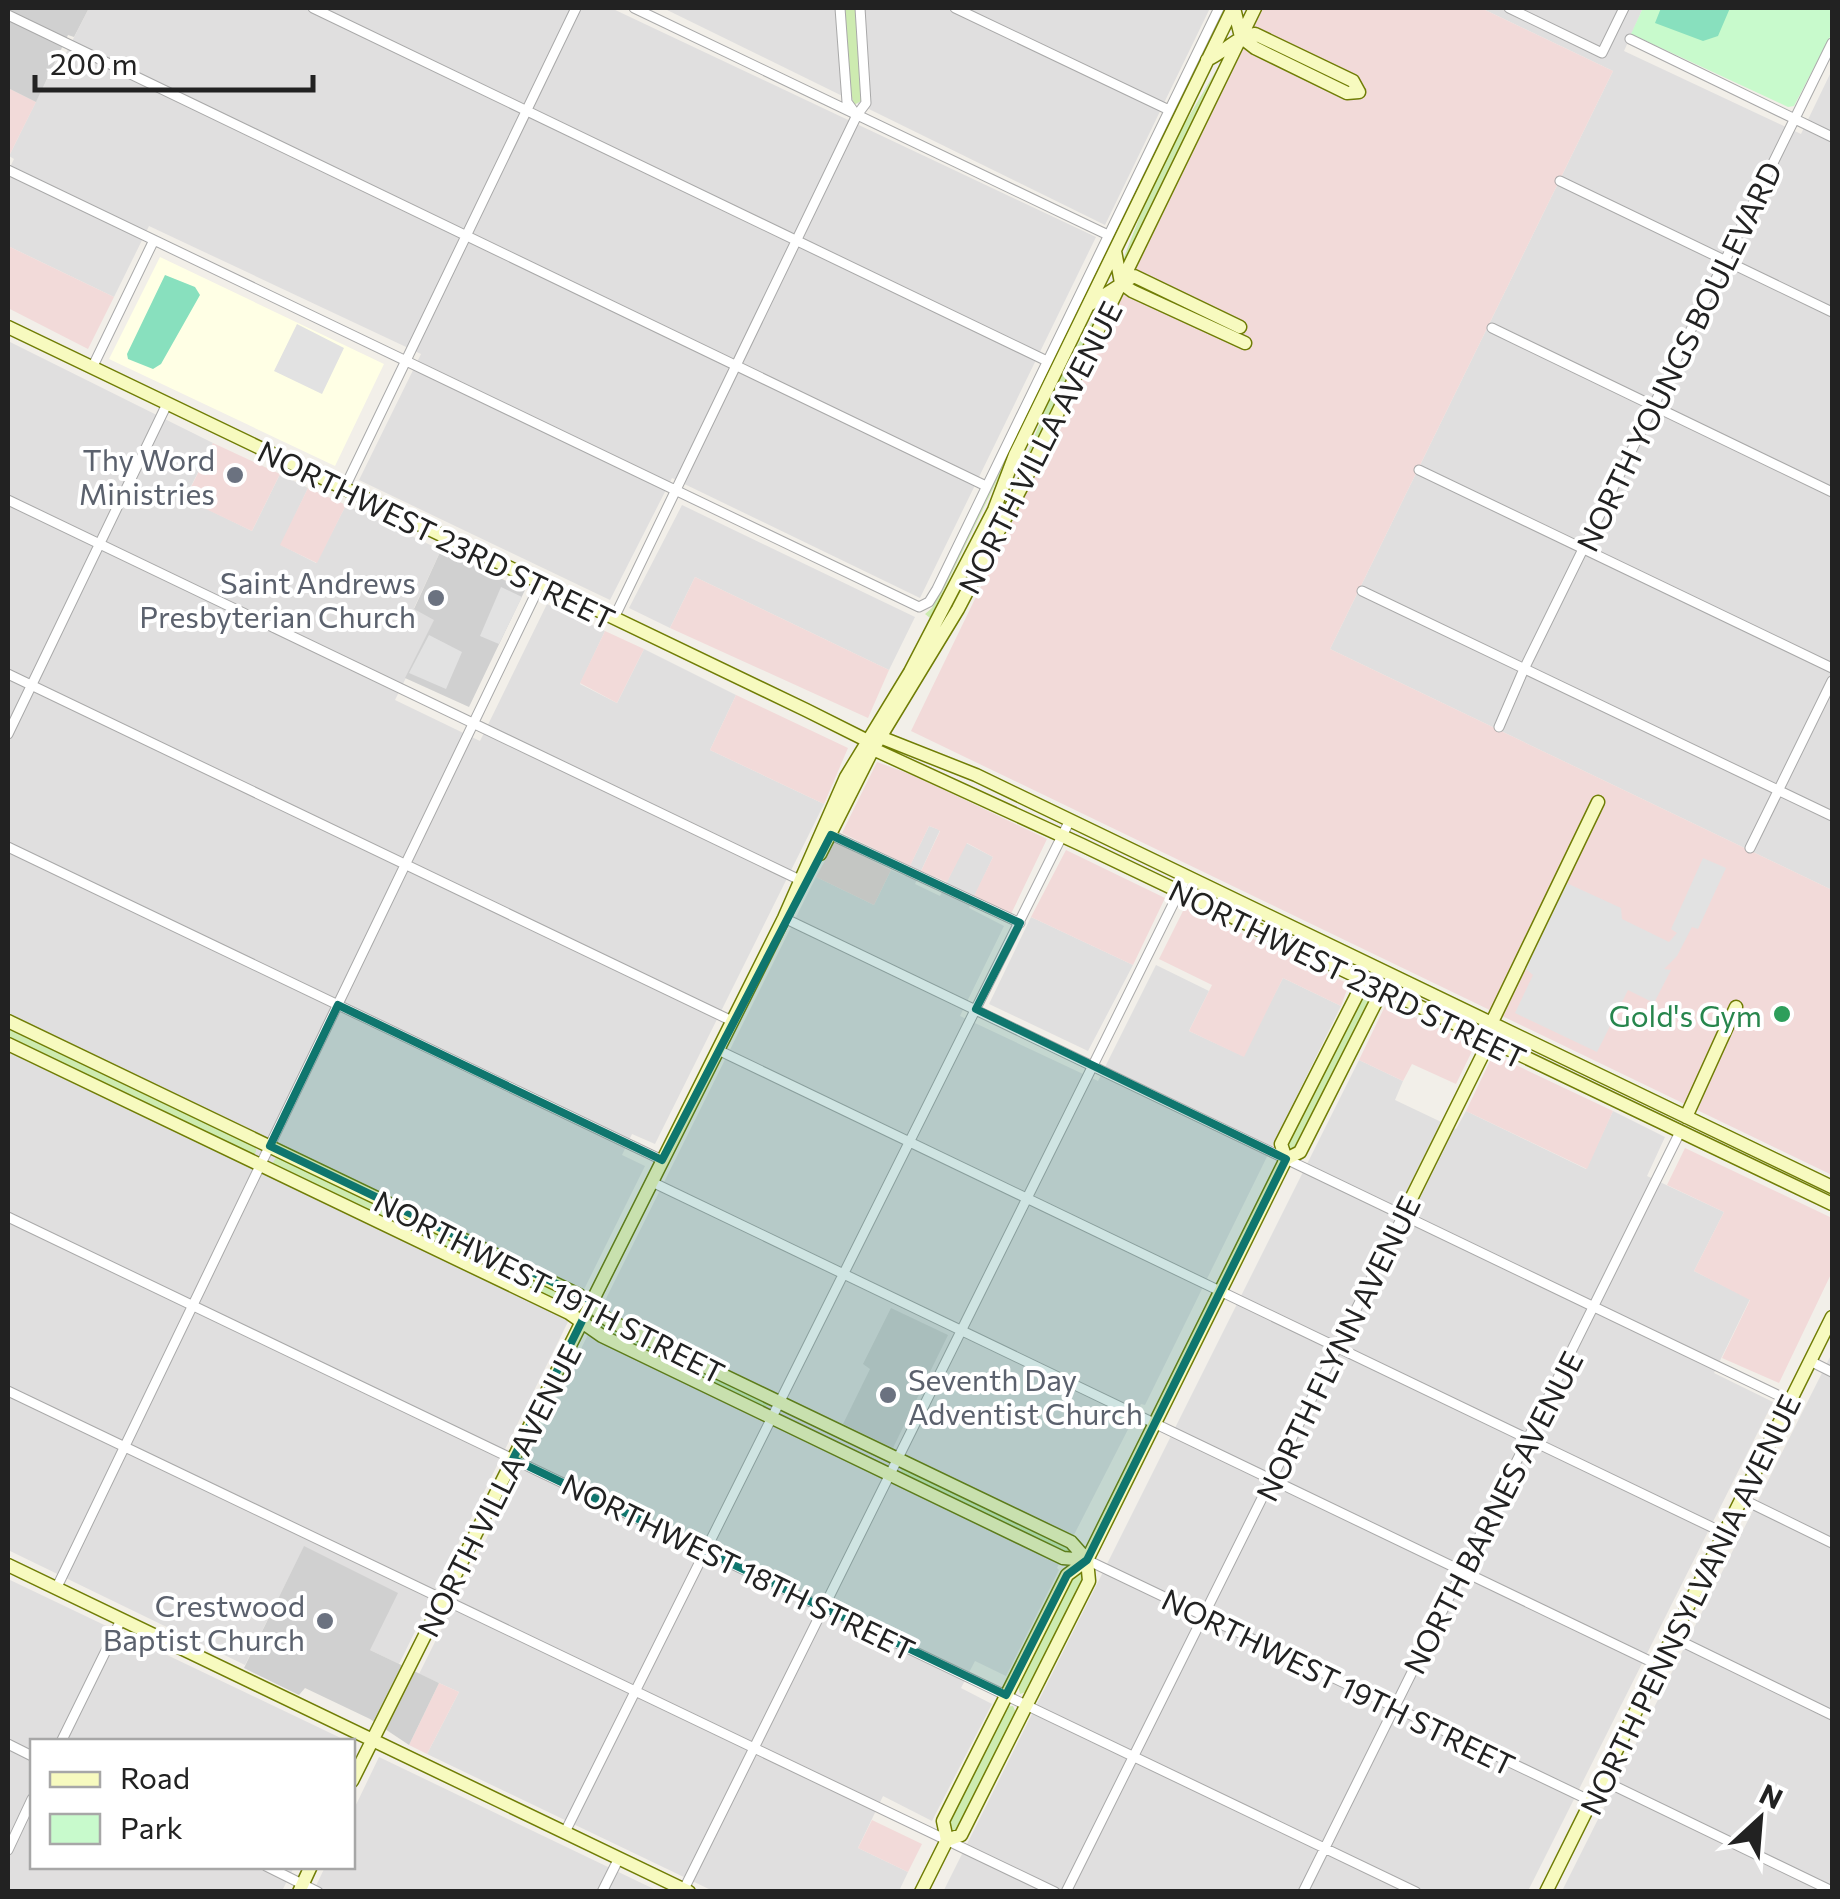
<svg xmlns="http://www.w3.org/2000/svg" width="1840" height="1899" font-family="Commissioner,sans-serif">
<rect width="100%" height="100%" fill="#f2efe9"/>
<path fill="#e0dfdf" d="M89,8H611L1096,237L920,598L672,478L610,600L359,480L421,354L149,226L114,297L8,246V171L14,159L9,156L60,53L65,55Z
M663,8H1210L1105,225Z
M1481,8H1643L1624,51L1801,134L1832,70V890L1330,649L1613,71Z
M8,341L213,443L185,498L205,508L252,531L280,474L308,488L281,545L316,563L346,505L441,550L414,608L435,619L395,700L480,741L547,604L605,631L580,684L617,703L644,649L736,695L710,750L824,804L655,1144L632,1134L622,1155L645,1166L399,1664L370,1650L304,1547L245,1665L8,1550Z
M682,505L915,617L889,670L695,577L670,628L629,608Z
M929,826L940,830L915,884L940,896L966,843L993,857L969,908L1004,926L960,1016L1098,1081L1156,965L1209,991L1189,1031L1243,1056L1283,978L1341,1006L1145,1405L1141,1404L1057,1568L1059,1570L1006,1676L975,1661L961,1688L992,1704L932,1821L883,1796L858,1848L908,1872L899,1891H713L427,1754L459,1692L419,1674L816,877L874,905L891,870L905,876Z
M1031,917L1133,965L1088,1051L989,1004Z
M1359,1060L1403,1081L1395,1100L1456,1129L1466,1111L1586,1169L1613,1111L1665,1137L1647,1176L1724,1212L1694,1271L1750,1299L1714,1373L1773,1402L1528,1891L943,1892Z
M1832,1353V1891H1562Z
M8,1579L347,1741L32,1742V1866L294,1867L282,1891H8Z
M379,1757L658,1891L313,1892L325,1867L352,1866L353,1811Z"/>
<path fill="#f2dad9" d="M1261,8H1481L1613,71L1330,649L1832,890V1175L911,731Z
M8,88L36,102L9,156L8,155Z
M8,246L114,297L88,349L8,308Z
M213,443L280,474L252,531L185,499Z
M308,488L346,505L317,563L280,545Z
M695,577L889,670L868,718L670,628Z
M605,631L644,649L617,703L580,683Z
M736,695L848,748L824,804L710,750Z
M877,762L915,776L1047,839L1011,914L974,896L993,857L967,843L947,882L921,871L940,831L937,829L929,826L910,866L842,833Z
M835,842L891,870L874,905L816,877Z
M1066,850L1165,898L1133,965L1031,917Z
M1185,907L1349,984L1341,1006L1283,978L1244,1057L1189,1031L1212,985L1159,959Z
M1386,1004L1475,1045L1456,1084L1412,1064L1403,1081L1359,1060Z
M1501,1058L1613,1111L1587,1169L1466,1111L1490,1061Z
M1685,1148L1832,1218V1272L1779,1383L1722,1358L1750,1300L1694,1271L1724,1212L1667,1185Z
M439,1683L459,1692L427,1754L409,1745Z
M872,1820L922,1844L908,1872L858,1848Z"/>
<path fill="#ffffe5" d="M160,257L384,364L335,466L109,359Z"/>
<path fill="#d0d0d0" d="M8,8H89L74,37L68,35L36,102L8,88Z
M441,550L525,590L469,707L405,678L434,620L414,609Z
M891,1308L948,1335L893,1448L843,1424L870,1369L863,1364Z
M304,1546L398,1593L370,1650L439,1683L409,1745L370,1719L305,1688L299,1695L244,1668Z"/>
<path fill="#cdebb0" d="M845,8H855L861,101L854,105L851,93Z
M1223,8H1227L930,618L925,614L932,608Z
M1217,69L1125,263L1122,262L1151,188L1173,143Z
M1100,309L1102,310L1026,466L1025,459L1061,372Z
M1363,993L1370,994L1371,1000L1295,1155L1284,1149Z
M8,1025L256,1145V1152L252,1156L8,1039Z
M277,1156L577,1298L580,1307L575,1310L272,1164Z
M606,1323L768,1401V1405L764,1408L601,1330V1325Z
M906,1466L1072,1549L1067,1555L902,1475L901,1468Z
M1081,1572L1084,1580L1029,1691L1020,1694L1017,1681L1069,1577Z
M1013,1706L1016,1713L959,1831L950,1833L948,1821L1006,1707Z"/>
<path fill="#c8facc" d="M1643,8H1832V33L1794,106L1788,107L1631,34Z"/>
<path fill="#88e0be" d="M1661,8H1730L1718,36L1703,41L1655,23Z
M165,275L195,287L200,295L161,364L153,369L128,359L127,354Z"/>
<path fill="#e2e2e2" d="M297,324L344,348L322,394L274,371Z
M501,587L522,597L499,644L480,636Z
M429,635L462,652L446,689L409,673Z
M1703,858L1726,868L1698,929L1692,927L1677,956L1664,969L1671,970L1654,1003L1628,990L1597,1052L1515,1013L1533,975L1519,963L1560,880L1621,908L1622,919L1669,942L1677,933L1671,929Z"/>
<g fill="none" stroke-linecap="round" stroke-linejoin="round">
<g stroke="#a9a9a9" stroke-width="11">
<path id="street" d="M313,8L1047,361
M634,8L1108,235
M840,8L847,102L855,113
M955,8L1169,110
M1509,8L1602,53L1624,8
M8,15L986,486
M1630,39L1832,137
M8,170L919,607L929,602L937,589L1219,8
M1560,181L1832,312
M1492,328L1832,492
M92,368L154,240
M1419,470L1832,668
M344,489L576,8
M8,500L802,881
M1362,591L1832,816
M614,618L857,115L866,103L860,8
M8,674L732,1021
M1499,727L1524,669L1832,43
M8,734L167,404
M831,835L1020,923
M8,847L662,1160
M1750,848L1832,681
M784,918L1790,1401
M718,1050L1724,1533
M652,1182L1658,1665
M8,1217L1416,1892
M1810,1361L1832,1372
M8,1391L1055,1892
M1742,1499L1832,1543
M1087,1560L1591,1801
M56,1589L541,583
M1672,1637L1832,1715
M61,1742L121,1620
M8,1744L32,1756
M1602,1780L1832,1891
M565,1832L1070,820
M8,1850L32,1799
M266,1866L318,1892
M684,1889L1187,876
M602,1892L619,1858
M1066,1892L1403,1215
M1303,1892L1680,1132"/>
</g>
<g stroke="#707d05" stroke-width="15">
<path id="secondary" d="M1234,8L1241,37L1255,48L1347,93L1359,92
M1207,60C1225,52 1234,38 1255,34L1353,81L1359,92
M1115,251L1121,283L1132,291L1245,343
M1089,305L1134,276L1240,327
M8,327L806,710L866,740L873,749L1082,845L1832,1204
M866,740L880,737L976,775L1832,1187
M820,854L873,749L958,609L1022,486L1255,8
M8,1021L579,1295L608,1320L1071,1542L1087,1560
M8,1044L569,1313L602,1336L1063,1558L1087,1560
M1686,1117L1736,1007
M1286,1159L1281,1144L1366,977
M1403,1215L1489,1042L1491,1024L1598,802
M8,1565L689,1892
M352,1781L784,918L846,777L910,672L994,510L1015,455L1233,8
M947,1840L961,1835L1089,1581L1087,1560
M299,1892L311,1866
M921,1892L947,1840L943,1821L1067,1575L1087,1560L1286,1159L1300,1152L1384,986
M1546,1892L1832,1317"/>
</g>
<use href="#street" stroke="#fff" stroke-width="9"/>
<use href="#secondary" stroke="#f7fabf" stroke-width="12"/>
</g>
<path fill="#0f766e" fill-opacity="0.2" stroke="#0f766e" stroke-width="8" stroke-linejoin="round" d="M831,835L1020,923L976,1009L1286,1159L1087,1560L1067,1575L1006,1695L513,1459L592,1301L270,1146L338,1005L662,1160Z"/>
<g fill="#6b7280" stroke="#fff" stroke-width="4">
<circle cx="235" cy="475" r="10"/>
<circle cx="436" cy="598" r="10"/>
<circle cx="888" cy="1395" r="10"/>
<circle cx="325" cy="1621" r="10"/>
</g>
<circle fill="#2e9e5b" stroke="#fff" stroke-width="4" cx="1782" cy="1014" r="10"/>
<g text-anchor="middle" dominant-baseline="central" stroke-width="8" stroke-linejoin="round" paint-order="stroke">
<g font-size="30" fill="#222" stroke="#fff">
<text transform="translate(1678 356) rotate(-64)">NORTH YOUNGS BOULEVARD</text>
<text transform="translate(1039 447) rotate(-63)">NORTH VILLA AVENUE</text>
<text transform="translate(437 534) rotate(26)">NORTHWEST 23RD STREET</text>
<text transform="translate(1348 973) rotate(26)">NORTHWEST 23RD STREET</text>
<text transform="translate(550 1286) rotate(27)">NORTHWEST 19TH STREET</text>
<text transform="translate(1337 1348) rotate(-64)">NORTH FLYNN AVENUE</text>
<text transform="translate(498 1490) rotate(-63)">NORTH VILLA AVENUE</text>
<text transform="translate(1492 1512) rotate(-63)">NORTH BARNES AVENUE</text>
<text transform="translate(739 1566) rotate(26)">NORTHWEST 18TH STREET</text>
<text transform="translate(1689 1604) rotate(-64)">NORTH PENNSYLVANIA AVENUE</text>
<text transform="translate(1339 1681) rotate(26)">NORTHWEST 19TH STREET</text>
</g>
<g font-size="30" fill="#5b616d" stroke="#fff" text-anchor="end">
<text x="215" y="458">Thy Word<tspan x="215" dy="34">Ministries</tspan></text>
<text x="416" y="581">Saint Andrews<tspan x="416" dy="34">Presbyterian Church</tspan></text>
<text x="908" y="1378" text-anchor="start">Seventh Day<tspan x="908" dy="34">Adventist Church</tspan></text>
<text x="305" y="1604">Crestwood<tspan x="305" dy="34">Baptist Church</tspan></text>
</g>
<g font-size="30" fill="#27864d" stroke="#fff" text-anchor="end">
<text x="1762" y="1014">Gold's Gym</text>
</g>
</g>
<rect width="1840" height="1899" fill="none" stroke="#222222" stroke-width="20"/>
<rect x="30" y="1739" width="325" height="130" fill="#ffffff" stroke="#a7a7a7" stroke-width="2.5"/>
<rect x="50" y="1772" width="50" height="15" fill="#f7fabf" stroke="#a7a7a7" stroke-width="2.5"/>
<text x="120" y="1789" font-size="30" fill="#222222">Road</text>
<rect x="50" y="1814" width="50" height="30" fill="#c8facc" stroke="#a7a7a7" stroke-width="2.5"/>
<text x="120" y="1839" font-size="30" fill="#222222">Park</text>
<g transform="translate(1760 1819) rotate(26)" stroke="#ffffff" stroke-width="8" paint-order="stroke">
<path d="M0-8L18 38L0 25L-18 38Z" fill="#222222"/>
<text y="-15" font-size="28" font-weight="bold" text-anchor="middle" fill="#222222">N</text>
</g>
<path d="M35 75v15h278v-15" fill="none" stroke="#222222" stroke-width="5"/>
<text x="50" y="75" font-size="30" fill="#222222" stroke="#ffffff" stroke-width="8" paint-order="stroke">200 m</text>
</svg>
